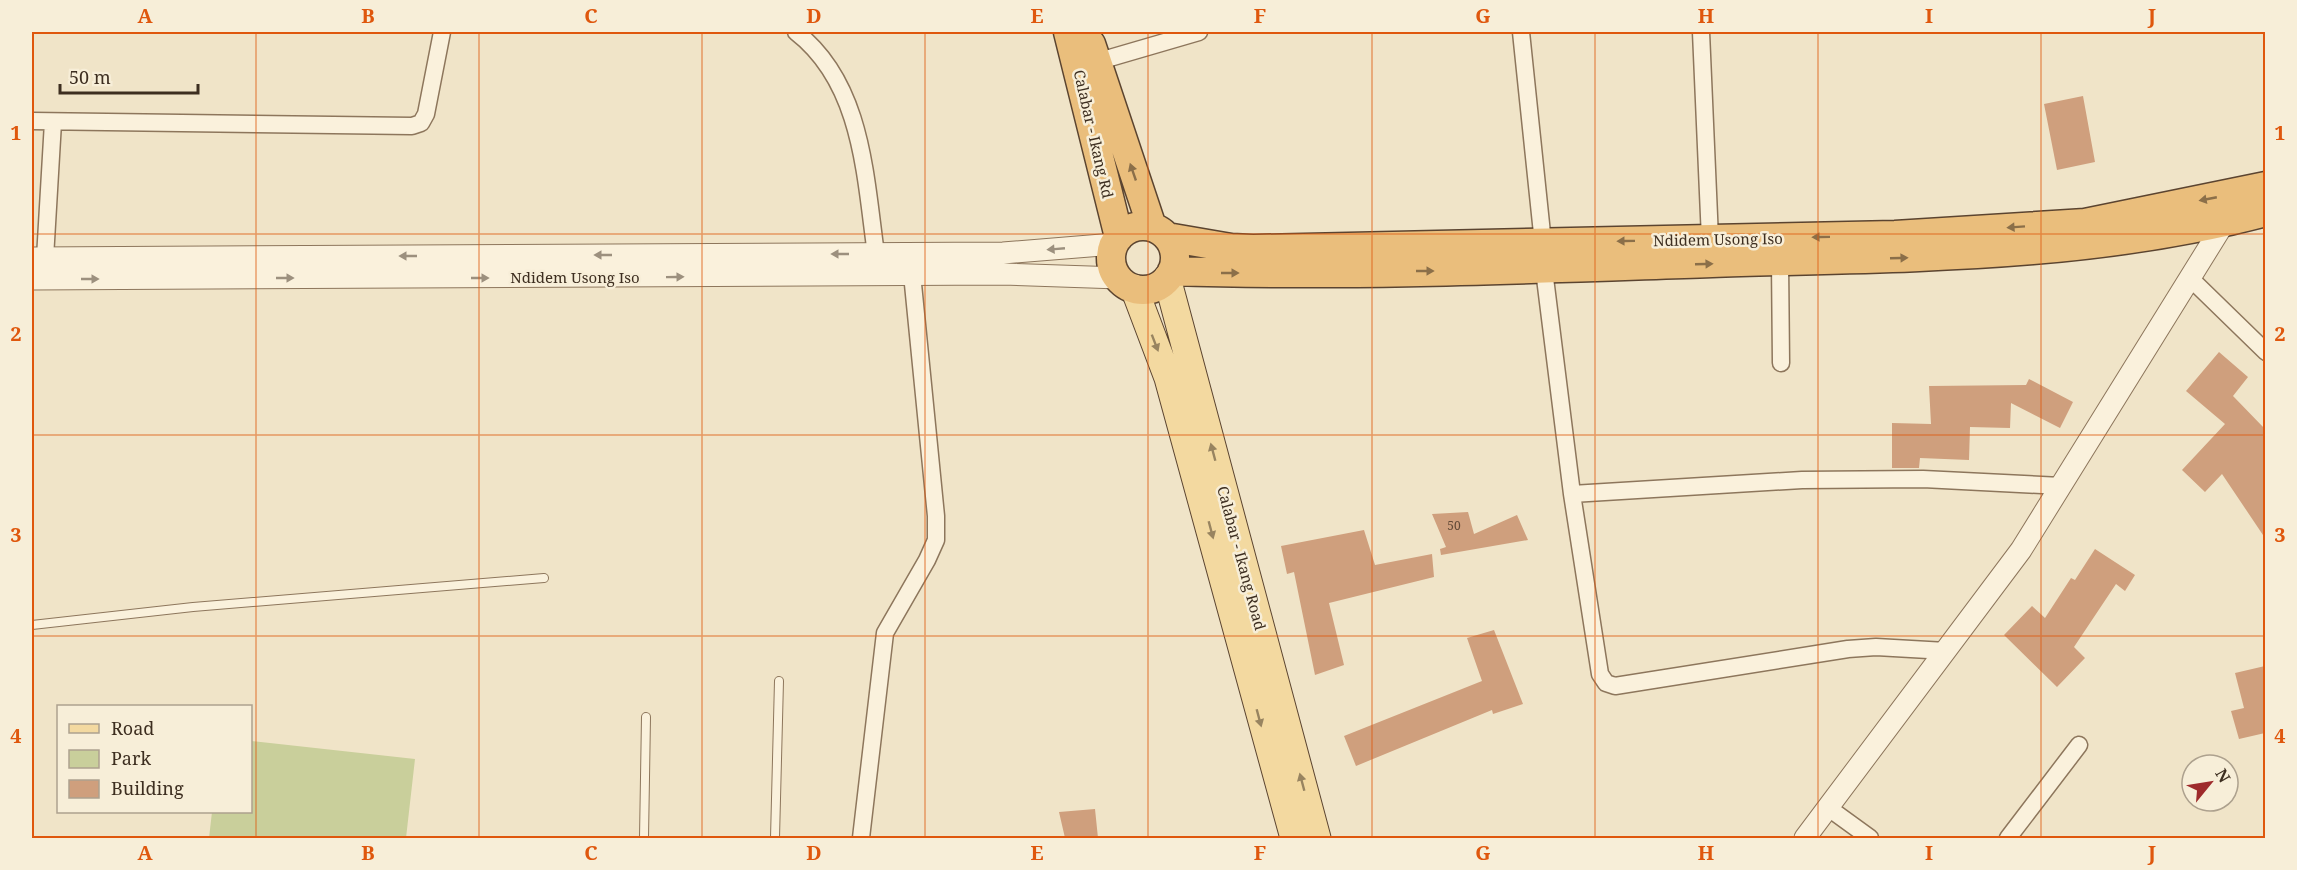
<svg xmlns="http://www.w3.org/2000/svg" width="2297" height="870" font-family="'Noto Serif',serif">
<rect width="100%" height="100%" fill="#f0e4c8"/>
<path fill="#c9cf9b" d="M251,741L415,759L406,838H209L212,812H250Z"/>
<path fill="#cf9f7d" d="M2083,96L2095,162L2057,170L2044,104Z
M2219,352L2248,377L2233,396L2265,429V538L2222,474L2205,492L2182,470L2225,424L2186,391Z
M2029,379L2073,402L2060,428L2011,403L2010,428L1970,427L1969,460L1920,458L1919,468H1892V423L1931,424L1929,386L2026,385Z
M1468,512L1474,534L1517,515L1528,540L1441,555L1440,549L1446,547L1432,514Z
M1364,530L1375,565L1432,554L1434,577L1329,603L1344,665L1315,675L1294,572L1287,574L1281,546Z
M2095,549L2135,575L2125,591L2116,584L2074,647L2085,658L2057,687L2004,635L2032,606L2045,618L2071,578L2075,580Z
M1494,630L1523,704L1493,714L1492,710L1356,766L1344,736L1482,681L1467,638Z
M2265,666V733L2239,739L2231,711L2244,708L2235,673Z
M1095,809L1098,838H1065L1059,812Z"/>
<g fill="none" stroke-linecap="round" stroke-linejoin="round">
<g stroke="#8d765c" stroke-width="10">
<path id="service" d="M32,625L193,607L544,578
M644,838L646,717
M775,838L779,681"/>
</g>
<g stroke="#8d765c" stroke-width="19">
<path id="minor" d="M796,32C863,84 865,177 876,254
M1521,32L1543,243
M1701,32L1710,239
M1096,62L1199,32
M32,121L412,126L421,123L426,114L442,32
M45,258L53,122
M1780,262L1781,363
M1544,270L1572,494L1600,674L1606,683L1615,686L1848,649L1876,647L1946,651
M2191,279L2266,352
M1572,494L1802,480L1923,479L2061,486
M1830,809L1870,838
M861,838L885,633L927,560L936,540V516L912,274
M2008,838L2079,745"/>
</g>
<g stroke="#8d765c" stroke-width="23">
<path id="tertiary" d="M32,258L1003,253L1114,244
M32,279L1003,274L1119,278
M1805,838L2021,550L2229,215"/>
</g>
<g stroke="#5b4430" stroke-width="29">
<path id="primary" d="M1167,278L1317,838
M1134,288L1168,378L1294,838"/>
</g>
<g stroke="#5b4430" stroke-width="31">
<path id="trunk" d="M1068,32L1119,237
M1091,44L1152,227
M1111 258a32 32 0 1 1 64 0a32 32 0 1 1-64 0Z
M1167,237L1231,248L1253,249L1895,235L2085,223L2266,186
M1172,271C1352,277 1532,269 1712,263C1898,257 2085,260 2266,212"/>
</g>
<use href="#service" stroke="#faf1dc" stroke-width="8"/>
<use href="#minor" stroke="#faf1dc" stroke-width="16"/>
<use href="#tertiary" stroke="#faf1dc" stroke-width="21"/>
<use href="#primary" stroke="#f3d9a0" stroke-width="27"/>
<use href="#trunk" stroke="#eabe7c" stroke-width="28"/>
</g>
<defs><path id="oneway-solid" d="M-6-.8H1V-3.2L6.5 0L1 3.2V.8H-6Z" transform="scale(1.5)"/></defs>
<g fill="#8b6f49">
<use href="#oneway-solid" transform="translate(1133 172) rotate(-109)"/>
<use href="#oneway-solid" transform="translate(2208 199) rotate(169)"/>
<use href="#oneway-solid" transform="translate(2016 227) rotate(176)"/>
<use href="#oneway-solid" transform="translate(1821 237) rotate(179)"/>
<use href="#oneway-solid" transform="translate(1626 241) rotate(179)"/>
<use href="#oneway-solid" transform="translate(1899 258) rotate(-2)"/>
<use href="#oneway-solid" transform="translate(1704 264) rotate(-2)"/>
<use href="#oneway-solid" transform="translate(1425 271)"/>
<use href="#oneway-solid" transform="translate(1230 273)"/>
</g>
<g fill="#9c907e">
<use href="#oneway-solid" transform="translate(1056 249) rotate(175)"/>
<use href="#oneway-solid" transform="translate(840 254) rotate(-180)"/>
<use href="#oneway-solid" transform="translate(603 255) rotate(180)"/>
<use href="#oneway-solid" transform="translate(408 256) rotate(180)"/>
<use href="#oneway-solid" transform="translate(675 277) rotate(-1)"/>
<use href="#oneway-solid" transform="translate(285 278)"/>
<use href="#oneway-solid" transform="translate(480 278)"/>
<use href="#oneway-solid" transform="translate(90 279)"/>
</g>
<g fill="#988460">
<use href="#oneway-solid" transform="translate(1155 343) rotate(69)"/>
<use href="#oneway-solid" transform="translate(1213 452) rotate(-105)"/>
<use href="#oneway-solid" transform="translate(1211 530) rotate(75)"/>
<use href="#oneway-solid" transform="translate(1259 718) rotate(75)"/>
<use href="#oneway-solid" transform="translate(1302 782) rotate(-105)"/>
</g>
<path fill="none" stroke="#df570d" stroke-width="1.5" stroke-opacity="0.55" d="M256,32V838M479,32V838M702,32V838M925,32V838M1148,32V838M1372,32V838M1595,32V838M1818,32V838M2041,32V838M32,234H2266M32,435H2266M32,636H2266"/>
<g text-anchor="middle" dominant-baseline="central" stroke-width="5" stroke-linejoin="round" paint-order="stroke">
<g font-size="12" fill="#624a37">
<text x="1454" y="525">50</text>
</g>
<g font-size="15" fill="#3d2e20" stroke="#f7eed8">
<text transform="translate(1094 134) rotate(77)">Calabar - Ikang Rd</text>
<text transform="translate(1718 239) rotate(-1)">Ndidem Usong Iso</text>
<text x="575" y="277">Ndidem Usong Iso</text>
<text transform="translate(1242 558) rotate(75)">Calabar - Ikang Road</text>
</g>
</g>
<rect width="2297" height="870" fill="none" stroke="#f7eed8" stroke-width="66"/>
<rect x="57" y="705" width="195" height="108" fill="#f7eed8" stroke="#ada18e" stroke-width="1.5"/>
<rect x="69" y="724" width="30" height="9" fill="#f3d9a0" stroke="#ada18e" stroke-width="1.5"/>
<text x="111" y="735" font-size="18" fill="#3d2e20">Road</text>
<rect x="69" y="750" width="30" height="18" fill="#c9cf9b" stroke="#ada18e" stroke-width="1.5"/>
<text x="111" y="765" font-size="18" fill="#3d2e20">Park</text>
<rect x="69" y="780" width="30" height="18" fill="#cf9f7d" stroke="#ada18e" stroke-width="1.5"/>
<text x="111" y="795" font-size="18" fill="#3d2e20">Building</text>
<g transform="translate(2210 783) rotate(60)"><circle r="28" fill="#f7eed8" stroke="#ada18e" stroke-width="1.5"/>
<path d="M0-4.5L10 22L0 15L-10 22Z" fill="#9e2a2b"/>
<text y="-9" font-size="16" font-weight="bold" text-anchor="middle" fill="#3d2e20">N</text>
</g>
<path d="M60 84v9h138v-9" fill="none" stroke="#3d2e20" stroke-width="3"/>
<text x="69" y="84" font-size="18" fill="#3d2e20" stroke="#f7eed8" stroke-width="4.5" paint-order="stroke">50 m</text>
<rect x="33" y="33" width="2231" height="804" fill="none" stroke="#df570d" stroke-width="2"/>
<g font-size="20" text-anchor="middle" font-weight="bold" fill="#df570d">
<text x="145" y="23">A</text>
<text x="368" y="23">B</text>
<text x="591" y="23">C</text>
<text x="814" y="23">D</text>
<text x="1037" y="23">E</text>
<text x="1260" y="23">F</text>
<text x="1483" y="23">G</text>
<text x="1706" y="23">H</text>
<text x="1929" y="23">I</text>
<text x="2152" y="23">J</text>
<text x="16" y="140">1</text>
<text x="2280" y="140">1</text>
<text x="16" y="341">2</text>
<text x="2280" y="341">2</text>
<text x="16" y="542">3</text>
<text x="2280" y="542">3</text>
<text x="16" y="743">4</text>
<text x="2280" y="743">4</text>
<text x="145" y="860">A</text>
<text x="368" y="860">B</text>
<text x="591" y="860">C</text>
<text x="814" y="860">D</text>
<text x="1037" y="860">E</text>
<text x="1260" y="860">F</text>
<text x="1483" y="860">G</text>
<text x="1706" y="860">H</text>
<text x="1929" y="860">I</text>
<text x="2152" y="860">J</text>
</g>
</svg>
